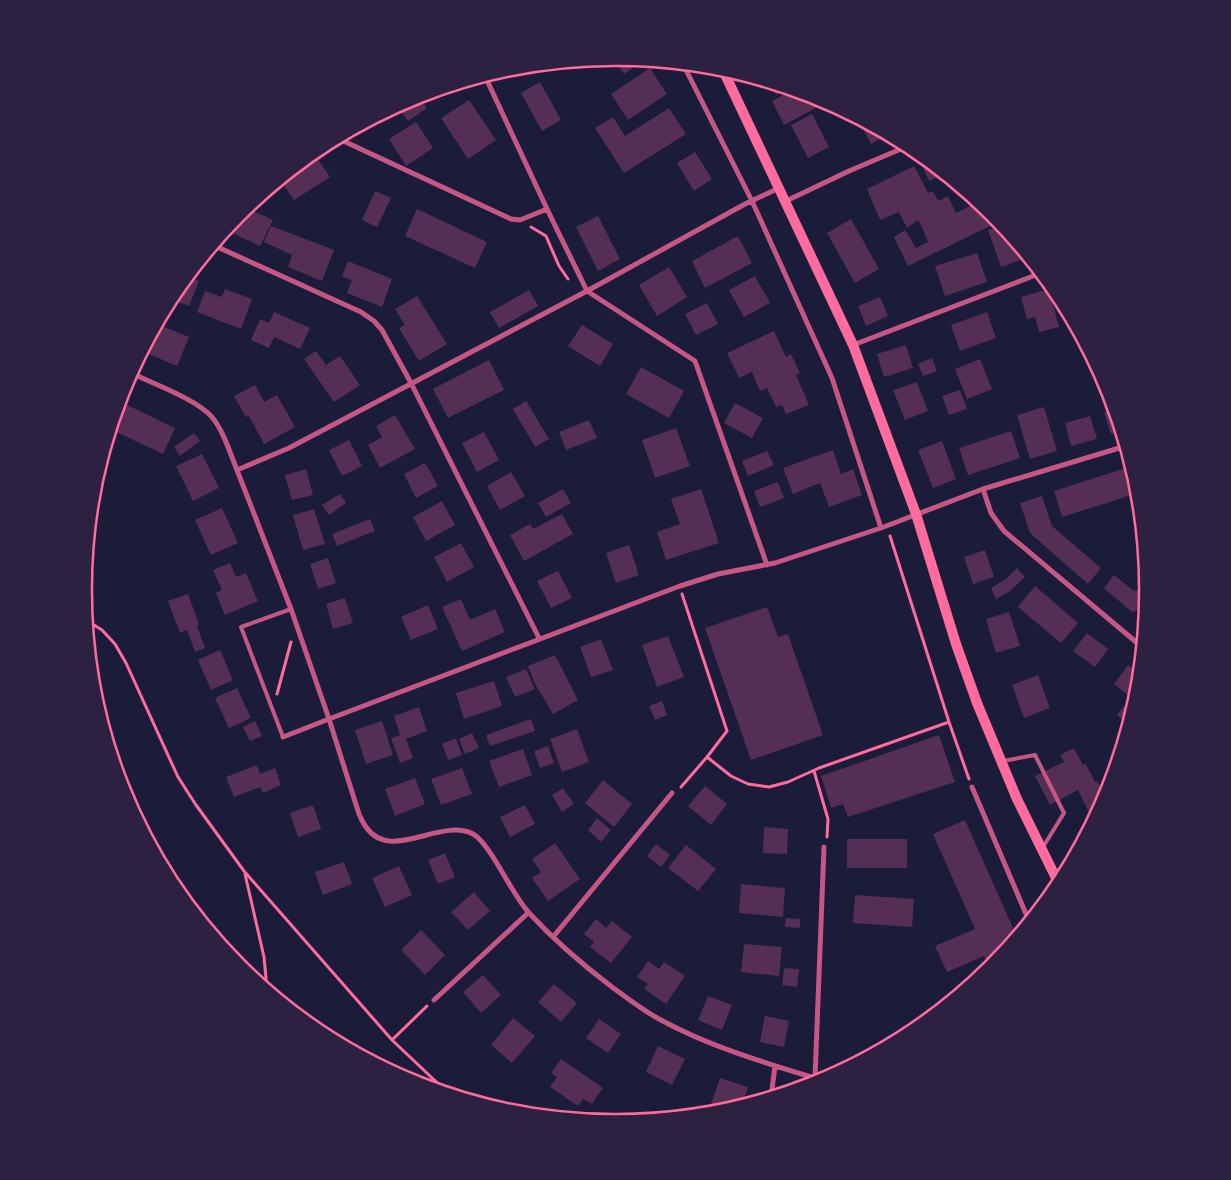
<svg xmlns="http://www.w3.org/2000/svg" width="1231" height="1180" font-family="'Open Sans',sans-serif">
<rect width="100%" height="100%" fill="#1b1b3a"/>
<path fill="#542f53" d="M613,58H616L644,60L624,74Z
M650,68L667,94L628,120L611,94Z
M540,82L561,120L542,131L521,93Z
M769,83L788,89L776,95Z
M792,90L820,98L823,104L784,125L772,101Z
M419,96L427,108L408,121L399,108Z
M469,100L496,140L468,159L441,118Z
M669,108L686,134L624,173L595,128L613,117L625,136Z
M812,114L829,147L808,158L791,125Z
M857,118L888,135L871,144Z
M416,122L433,148L406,166L389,139Z
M313,152L330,177L294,200L280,180Z
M695,152L712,179L694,191L677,163Z
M925,159L945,174L929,181L920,161Z
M914,166L928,193L933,191L938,201L948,196L956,213L978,202L982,205L992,225L908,266L894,237L905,230L916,248L928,242L922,227L918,220L907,228L899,212L880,220L867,189Z
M375,191L391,198L377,227L362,220Z
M246,208L273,220L260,246L226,230Z
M417,209L487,242L475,268L405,236Z
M598,216L620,259L598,271L576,227Z
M851,219L879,269L855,283L827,233Z
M271,226L334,250L322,281L288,267L292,255L264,242Z
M1002,226L1024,253L1026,258L1001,267L988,230Z
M738,236L752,263L705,288L692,261Z
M977,253L987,282L945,296L935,266Z
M348,261L392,279L382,307L347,293L352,280L342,276Z
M669,267L687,297L657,316L639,285Z
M187,276L199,281L189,306L170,299Z
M755,276L770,303L744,317L729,290Z
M225,289L252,299L241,329L197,312L205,291L222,297Z
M1049,289L1059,327L1039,332L1035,317L1027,319L1021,297Z
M529,290L538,306L499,328L490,312Z
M417,296L447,344L419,361L399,328L405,325L395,309Z
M880,297L888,316L866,326L858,306Z
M707,303L718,324L696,335L685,314Z
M274,312L310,328L300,349L274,337L269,348L251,340L260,319L269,323Z
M987,312L996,338L960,351L951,325Z
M157,324L189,337L177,366L142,351Z
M582,325L613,344L600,366L568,346Z
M774,331L786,357L791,354L800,373L796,375L809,405L786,414L782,405L776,407L767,388L760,391L752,372L739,378L727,353Z
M1083,341L1093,359L1086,361L1080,343Z
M906,345L913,368L884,377L877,354Z
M316,351L326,365L340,356L360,385L334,402L304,359Z
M932,358L937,371L923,376L918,364Z
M980,359L992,389L967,399L955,369Z
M489,360L504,390L448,418L433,389Z
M641,367L684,391L669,418L626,394Z
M917,382L928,411L905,420L893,390Z
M255,385L264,402L277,395L295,427L264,444L249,416L246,417L234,396Z
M960,390L967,409L949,415L942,396Z
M119,401L175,428L163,454L110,429Z
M526,401L549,439L535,447L513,409Z
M735,403L763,418L752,438L724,423Z
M1044,407L1057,451L1030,459L1017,415Z
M1114,409L1121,431L1111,434L1104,412Z
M395,415L415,449L380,468L368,445L382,437L376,426Z
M1090,416L1097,439L1071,446L1065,423Z
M589,420L597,438L566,450L559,432Z
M676,428L690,466L655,478L642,440Z
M1011,431L1020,458L968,475L959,448Z
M484,432L499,460L477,472L462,443Z
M194,433L200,441L180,456L174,447Z
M349,440L362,466L342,476L329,450Z
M942,441L956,479L933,488L918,450Z
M833,450L841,474L853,469L862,495L829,507L820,483L793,494L783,468Z
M767,451L774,465L748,476L742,461Z
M202,454L219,488L193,501L176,466Z
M425,463L438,486L416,498L404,474Z
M1132,466L1138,493L1062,517L1054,491Z
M306,469L313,495L292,500L285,475Z
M511,472L525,496L500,510L487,486Z
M778,482L784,498L760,507L754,491Z
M563,489L571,503L546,517L538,503Z
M701,489L719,543L666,560L657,532L680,524L671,499Z
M340,494L346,503L329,515L322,505Z
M1042,496L1052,526L1101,568L1088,584L1030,533L1020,503Z
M442,501L455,525L426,541L413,517Z
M222,508L238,543L211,555L195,520Z
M314,509L325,544L303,550L293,515Z
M562,514L573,534L524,561L510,535L530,524L533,529Z
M370,519L375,531L337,546L332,534Z
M461,543L474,567L447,582L434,557Z
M629,545L639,575L616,583L606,553Z
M985,550L994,577L973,584L964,557Z
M328,558L336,583L318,589L310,564Z
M230,563L236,577L246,573L258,601L225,615L216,593L222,590L213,570Z
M1017,568L1025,577L1010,591L996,599L991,588L1006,579Z
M558,571L572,598L551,608L537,581Z
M1114,575L1134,591L1148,588L1146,608L1132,612L1104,588Z
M1035,586L1078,623L1061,643L1018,607Z
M188,594L199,624L197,626L205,648L195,652L187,630L180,633L168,601Z
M345,598L353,623L333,629L326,604Z
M461,599L470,620L495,609L505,632L462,651L442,607Z
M428,605L438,629L411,640L401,617Z
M767,607L778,637L788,634L823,735L751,760L705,628Z
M1009,612L1020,646L996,653L986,619Z
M1087,633L1108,649L1095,667L1073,651Z
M668,636L684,677L657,687L642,645Z
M601,639L613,670L591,677L580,647Z
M220,650L233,680L211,690L198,660Z
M555,655L578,700L553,714L535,684L528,666Z
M1128,665L1140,674L1138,692L1133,699L1114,684Z
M526,669L535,689L515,697L506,677Z
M1038,675L1050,708L1024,718L1012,685Z
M494,681L502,706L464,719L456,693Z
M237,688L251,718L229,728L215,698Z
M662,701L667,715L655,720L649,706Z
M1125,705L1132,711L1130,720L1127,724L1117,715Z
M419,707L427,731L406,739L413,758L400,763L391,738L400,735L394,716Z
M531,719L535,731L490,746L486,735Z
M255,721L262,736L250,741L243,727Z
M382,721L393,755L366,764L355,730Z
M577,729L589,762L562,772L550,739Z
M472,733L479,748L465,754L459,739Z
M939,735L955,782L848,817L843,804L831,808L821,776Z
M456,738L462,755L448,760L442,744Z
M548,746L554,763L540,768L534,751Z
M1074,748L1083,765L1086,764L1095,782L1097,781L1106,797L1101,806L1089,812L1078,790L1050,805L1035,776L1064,762L1060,755Z
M523,749L532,775L499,787L489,761Z
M257,765L260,774L275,768L281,785L263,793L260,787L234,797L226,777Z
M462,768L472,794L441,805L431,779Z
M415,778L425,804L395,816L385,789Z
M603,780L632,804L614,827L585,803Z
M705,786L727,804L711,825L688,806Z
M563,788L574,804L562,812L552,795Z
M313,805L321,829L298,837L290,813Z
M525,805L535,824L510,837L500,817Z
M597,818L611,830L601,842L588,830Z
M965,820L1017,937L999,958L987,963L984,956L947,972L935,946L975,929L933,834Z
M764,827L788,829L787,854L763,853Z
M847,839H907V868H847Z
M555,843L580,879L548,901L532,878L541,872L532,859Z
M656,844L670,855L661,867L647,856Z
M686,845L716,869L698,891L668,868Z
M445,853L455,877L438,884L428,860Z
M344,862L352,884L323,895L315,872Z
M399,866L412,895L385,907L372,878Z
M741,884L785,888L783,917L739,913Z
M474,892L490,911L468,930L451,912Z
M855,895L914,899L912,927L853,923Z
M786,918L800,919V928L785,927Z
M596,919L606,928L612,921L632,937L611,963L590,947L594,942L584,934Z
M421,930L445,955L425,975L401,950Z
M744,944L782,947L779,976L741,972Z
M648,961L659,969L664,962L685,976L666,1004L644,989L648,984L637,977Z
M784,968L799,969L797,987L782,985Z
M483,975L501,995L481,1013L463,992Z
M554,984L577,1003L561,1022L538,1002Z
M708,996L732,1005L722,1030L698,1020Z
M765,1016L789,1021L784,1047L760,1042Z
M513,1018L535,1036L512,1063L491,1045Z
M599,1019L621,1034L608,1053L586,1038Z
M658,1046L685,1059L672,1085L646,1072Z
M561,1059L603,1088L592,1104L583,1099L578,1106L550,1087L557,1077L551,1073Z
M720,1078L748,1087L742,1105L728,1110L711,1104Z
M634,1114L644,1120L630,1121Z"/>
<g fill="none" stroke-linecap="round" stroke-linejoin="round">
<path stroke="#ff6b9d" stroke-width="3" d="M531,227L546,236L559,266L568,279
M890,536L949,722L969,779
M86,620L102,630L115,644L126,663L178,777L196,805L244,871L392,1040L448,1093
M277,694L291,642
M707,757L731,776L748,784L769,787L788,782L819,768L949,722
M814,771L828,819L827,837
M681,787L707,757L727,731L682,594
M245,874L264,957L267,989
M392,1040L427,1006"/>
<path stroke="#c65784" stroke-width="4" d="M283,737L241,627L291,609
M1003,761L1035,755L1064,813L1043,847"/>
<path stroke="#c65784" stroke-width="5" d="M683,64L752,201L832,378L881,528
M485,76L547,209
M337,138L511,219L520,220L547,209L587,291L695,361L767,565
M779,188L745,204L587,291L289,448L237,470L291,609L329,719L680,586L718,574L775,563L881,528L983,489L1126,446
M786,201L849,171L908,146
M213,245L361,312L374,321L382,330L411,383L539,638
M853,345L1041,273
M131,373C154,384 196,399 212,417C224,432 230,453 237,470
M983,489L991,513L1004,531L1142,647
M283,737L329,719L359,814C361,818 363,823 366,827C391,863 440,817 473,834C491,844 512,896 530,914C555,941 583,965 612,987C627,998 642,1010 659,1019C708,1046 762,1062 815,1078L825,1079
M972,787L1029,921
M553,937L672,793
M434,1000L528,913
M815,1078L824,847
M771,1097L775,1066"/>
<path stroke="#ff6b9d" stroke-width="10" d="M722,68L853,345L916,514L956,644L977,703L1017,799L1059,884"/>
</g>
<path d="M0 0H1231V1180H0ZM615 66H616A523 523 0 0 1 1139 589V591A523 523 0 0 1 616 1114H615A523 523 0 0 1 92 591V589A523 523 0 0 1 615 66Z" fill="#2d2142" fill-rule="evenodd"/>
<path fill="none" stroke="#ff6b9d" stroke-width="2.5" d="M615 66H616A523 523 0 0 1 1139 589V591A523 523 0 0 1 616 1114H615A523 523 0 0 1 92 591V589A523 523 0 0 1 615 66Z"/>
</svg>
